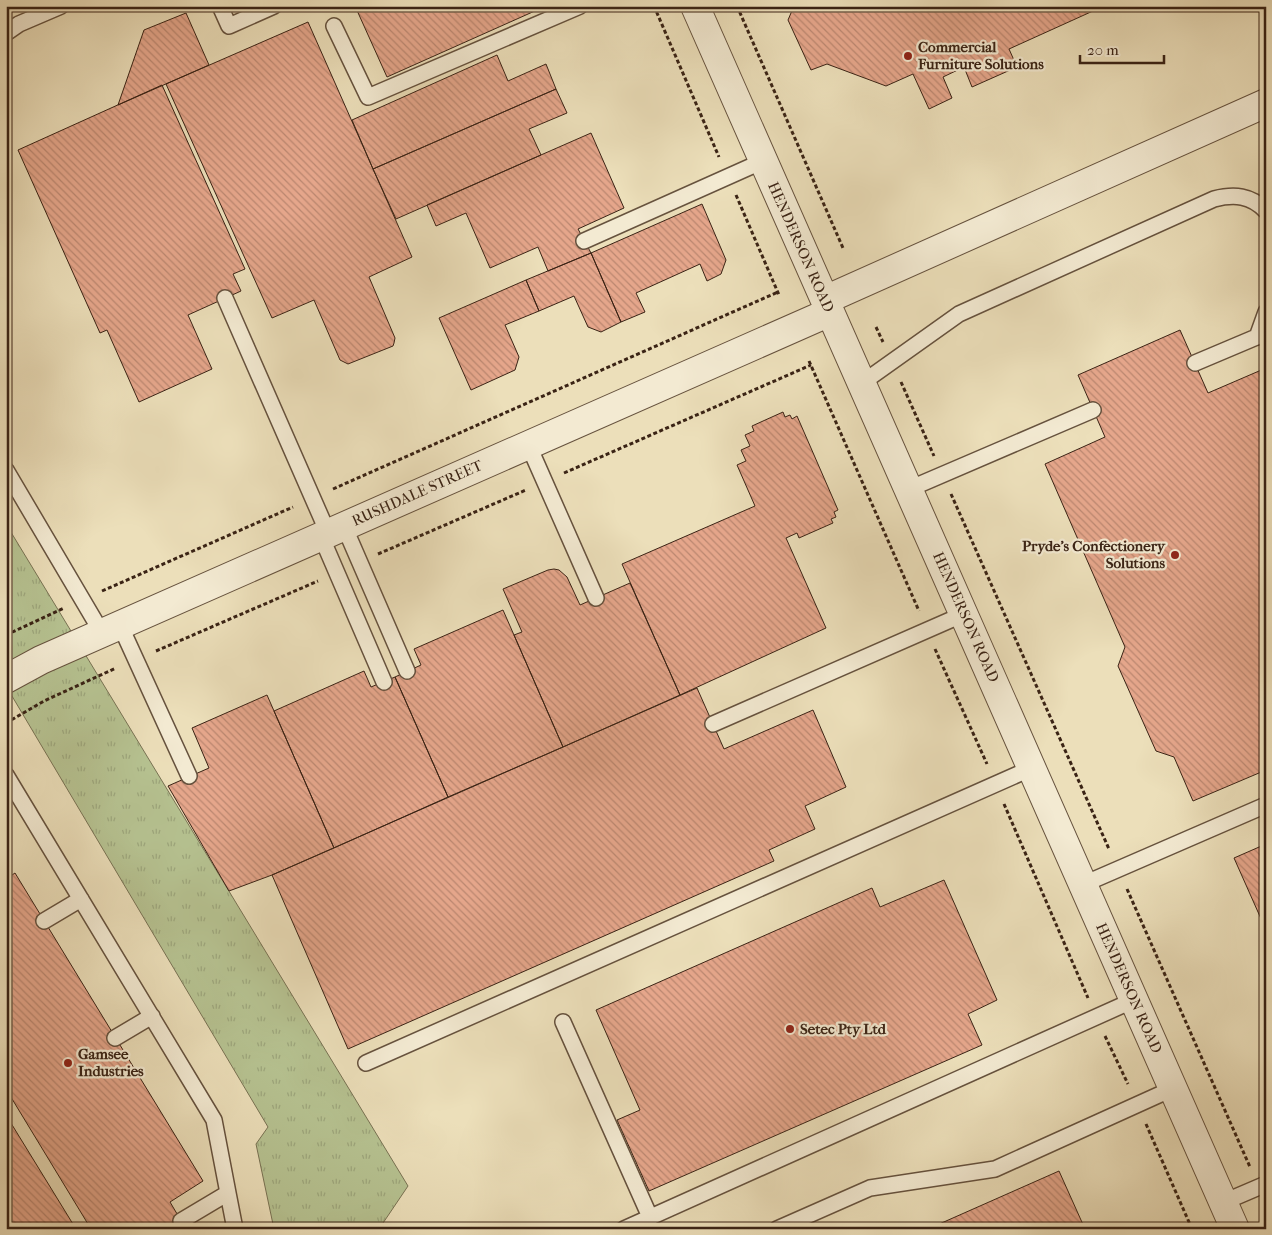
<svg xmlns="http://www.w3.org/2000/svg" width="1272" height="1235" font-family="'IM FELL French Canon',serif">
<defs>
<pattern id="grass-tufts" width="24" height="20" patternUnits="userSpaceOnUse" patternTransform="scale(1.25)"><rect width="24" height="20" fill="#b6c291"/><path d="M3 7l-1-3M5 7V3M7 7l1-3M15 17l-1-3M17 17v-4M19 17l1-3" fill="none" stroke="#9da67c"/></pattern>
<pattern id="building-back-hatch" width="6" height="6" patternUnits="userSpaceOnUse" patternTransform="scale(1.25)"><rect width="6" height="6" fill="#e5a68b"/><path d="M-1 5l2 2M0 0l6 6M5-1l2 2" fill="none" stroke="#bb8770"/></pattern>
</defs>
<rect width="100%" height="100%" fill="#ecdfba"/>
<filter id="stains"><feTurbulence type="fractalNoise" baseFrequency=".004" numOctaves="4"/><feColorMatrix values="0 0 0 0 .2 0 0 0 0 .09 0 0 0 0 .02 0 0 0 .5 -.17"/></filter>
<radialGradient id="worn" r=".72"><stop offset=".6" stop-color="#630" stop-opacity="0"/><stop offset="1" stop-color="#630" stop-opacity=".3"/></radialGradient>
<path fill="url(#grass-tufts)" stroke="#787253" d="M6,524L408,1186L379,1229H274L256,1144L268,1127L6,686Z"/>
<path fill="url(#building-back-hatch)" stroke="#3a2315" d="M355,6H546L387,77Z
M794,6H1104L1009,49L1017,67L972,87L964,67L943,77L952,98L929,109L913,74L886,86L827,64L811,70L788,20Z
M186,13L209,65L118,105L144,30Z
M308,22L412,257L369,277L395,338L394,343L393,346L348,364L340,360L314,300L272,318L166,84Z
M497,55L508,81L546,64L556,89L373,169L352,120Z
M162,85L245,269L233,274L241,291L188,315L212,369L139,402L107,330L100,333L18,150Z
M556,89L567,113L529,129L541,155L396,219L373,169Z
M591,133L624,208L578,229L591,253L548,271L538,247L490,268L466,213L436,226L427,205Z
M702,204L726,260L721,274L707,281L700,264L636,293L645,312L621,322L591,253Z
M591,253L621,322L601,332L588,327L574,296L539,311L526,280Z
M526,280L539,311L505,325L519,357L515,370L471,390L439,318Z
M1180,330L1208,393L1266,368V770L1193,801L1174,757L1156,751L1118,666L1125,647L1045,464L1105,437L1078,375Z
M783,412L785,417L790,415L792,419L797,416L838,510L834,512L836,517L831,519L833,523L799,538L797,533L786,538L826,628L680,695L622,564L755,506L737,465L746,461L741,450L750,446L745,435L754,431L752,426Z
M554,569L559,570L567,577L580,605L630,583L680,695L563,747L514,635L522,632L503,589L548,570Z
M503,610L563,747L448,797L395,677L421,665L414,649Z
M364,671L371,687L395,677L448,797L334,848L274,711Z
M697,688L724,749L813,710L846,787L805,806L815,829L769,850L774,861L348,1049L272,875Z
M267,695L334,848L272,875L229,891L168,786L209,768L192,728Z
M1266,844V930L1234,858Z
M15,873L203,1181L170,1202L186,1229H91L6,1089V879Z
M944,880L997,1000L968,1014L982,1045L649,1191L617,1120L640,1110L596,1010L872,888L880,907Z
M6,1115L76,1229H6Z
M1059,1171L1085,1229H928Z"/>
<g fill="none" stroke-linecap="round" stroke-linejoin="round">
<g stroke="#66523e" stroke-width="18">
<path id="lane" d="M220,6L229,26L274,6
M334,26L368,97L580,6
M6,33L19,24L61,6
M584,241L763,161
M225,298L328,533
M1257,337L1266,312
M1195,363L1266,333
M862,383L959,314L1214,199C1234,194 1251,195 1266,211
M528,444L596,598
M6,470L102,633
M909,489L1093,410
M344,526L407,671
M321,536L384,682
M120,625L189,776
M713,724L964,614
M6,775L214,1120L228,1193L181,1221
M1084,884L1266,805
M44,921L81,899
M563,1022L650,1217
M115,1038L152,1016
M366,1063L1032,768
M228,1193L235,1229
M1224,1202L1266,1184
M624,1229L1134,1000
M777,1229L870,1188L995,1169L1174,1088"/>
</g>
<g stroke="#66523e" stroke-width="30">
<path id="street" d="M695,6L1235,1229
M825,300L1266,103
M6,679L41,660L830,312"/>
</g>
<path stroke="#3a2315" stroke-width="3" stroke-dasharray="4 2.5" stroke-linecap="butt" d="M654,6L719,157
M737,6L843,248
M736,195L779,295
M876,327L883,342
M809,361L919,611
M901,382L934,456
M564,473L811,365
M333,489L778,292
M951,494L1109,849
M378,554L526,490
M102,591L293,507
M6,635L64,608
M935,649L987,764
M156,651L318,581
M6,723L44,701L116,668
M1004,804L1088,998
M1127,889L1250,1167
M1105,1036L1128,1084
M1146,1124L1192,1229"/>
<use href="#lane" stroke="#f3ead2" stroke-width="15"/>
<use href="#street" stroke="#f3ead2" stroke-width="28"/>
</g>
<g fill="#8f2418" stroke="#f3ead2" stroke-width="2">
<circle cx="908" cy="56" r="5"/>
<circle cx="1175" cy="555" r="5"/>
<circle cx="790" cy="1029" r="5"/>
<circle cx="68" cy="1063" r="5"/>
</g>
<g text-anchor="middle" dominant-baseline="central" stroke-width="4.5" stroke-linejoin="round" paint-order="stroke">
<g font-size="15" font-weight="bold" fill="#3a2315" stroke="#f3ead2" text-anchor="start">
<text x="918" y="47">Commercial<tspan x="918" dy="17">Furniture Solutions</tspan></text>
<text x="1165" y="546" text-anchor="end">Pryde's Confectionery<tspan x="1165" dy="17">Solutions</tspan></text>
<text x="800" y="1029">Setec Pty Ltd</text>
<text x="78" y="1054">Gamsee<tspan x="78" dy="17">Industries</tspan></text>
</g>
<g font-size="15" fill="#3a2315" stroke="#f3ead2">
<text transform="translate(801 247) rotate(66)">HENDERSON ROAD</text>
<text transform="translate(417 493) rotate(-24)">RUSHDALE STREET</text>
<text transform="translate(966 617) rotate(66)">HENDERSON ROAD</text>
<text transform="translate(1129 988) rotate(66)">HENDERSON ROAD</text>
</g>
</g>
<rect width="1272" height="1235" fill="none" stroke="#ecdfba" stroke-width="25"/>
<rect x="8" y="8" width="1257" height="1220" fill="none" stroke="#3a2315" stroke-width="2.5"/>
<rect x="12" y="12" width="1247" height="1210" fill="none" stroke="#3a2315"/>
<path d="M1080 55v8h84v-8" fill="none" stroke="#3a2315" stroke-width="2.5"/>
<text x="1087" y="55" font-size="15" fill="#3a2315" stroke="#f3ead2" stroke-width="4" paint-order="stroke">20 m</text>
<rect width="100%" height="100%" filter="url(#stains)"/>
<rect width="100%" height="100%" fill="url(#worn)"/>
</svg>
